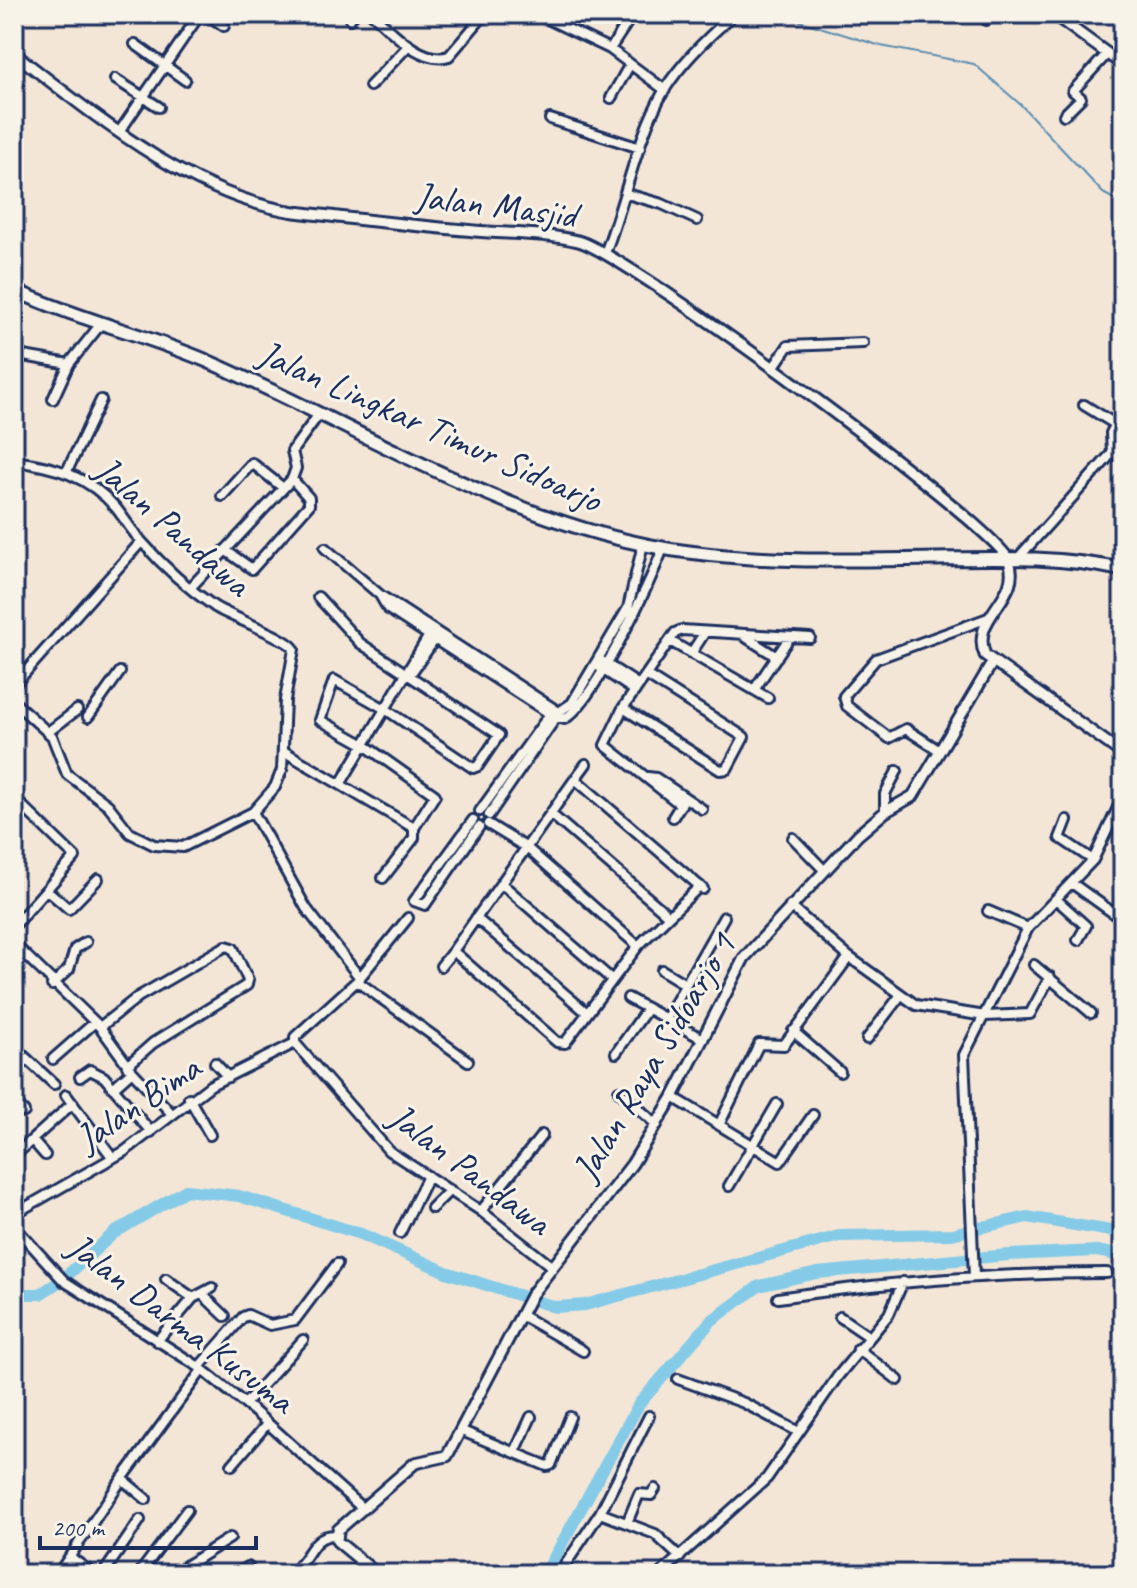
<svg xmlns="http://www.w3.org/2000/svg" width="1137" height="1588" font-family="Caveat,sans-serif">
<rect width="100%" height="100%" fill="#f3e6d7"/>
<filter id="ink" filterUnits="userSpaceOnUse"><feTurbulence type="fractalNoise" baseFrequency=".0125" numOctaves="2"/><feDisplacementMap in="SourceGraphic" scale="16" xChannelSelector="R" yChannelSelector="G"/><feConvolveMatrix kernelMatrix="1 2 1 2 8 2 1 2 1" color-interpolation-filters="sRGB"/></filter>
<g filter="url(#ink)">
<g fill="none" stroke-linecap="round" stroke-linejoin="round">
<path stroke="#5b8db0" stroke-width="2" d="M778,14L881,46L974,64L1021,105L1103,193L1123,204"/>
<path stroke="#85cbe7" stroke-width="12" d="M14,1294H40L62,1280L114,1233L186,1190L239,1196L361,1234L446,1272L555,1307L585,1305L839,1236L952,1234L1027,1217L1123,1233
M545,1574L639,1404L711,1321L759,1286L817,1273L1008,1255L1097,1251L1123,1256"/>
<g stroke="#1b2f5e" stroke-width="14">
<path id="minor" d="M206,14L224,26
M372,14C391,30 421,65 449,56L485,14
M537,14L610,49L665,90
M980,14L986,20
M350,19L354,14
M135,44L185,80
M610,49L633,14
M115,79L159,107
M370,86L409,45
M611,98L630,64
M1064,115L1081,98L1073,91L1106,55
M550,119L640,148
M120,131L200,14
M627,194L662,204L697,220
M605,253C626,200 636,138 665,89C682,62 708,37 732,16
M14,360L18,355L69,364
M773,368L788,346L863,343
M53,399L69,364L100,325
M1084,405L1115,424
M1112,453L1111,433L1123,410
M14,461C54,466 89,476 116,508C125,519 132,532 142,542C162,565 190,590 215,607C231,617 290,639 294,649L285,700L282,770L275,787L253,812L183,847L154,845L130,833L108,805L67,774L52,736L14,702
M67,471L101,400
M222,496L252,463L282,487
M325,548L380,595L559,712L572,703L628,608L643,544
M225,550L252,569L309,505V498L292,479
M1019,557L1112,453L1123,457
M192,586L292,479L296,468L292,451L319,414
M380,595L388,609L550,714L564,719C593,704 651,582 663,548
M318,597L360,643L499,735L478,766L473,768L385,709L334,680L320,720L363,744L435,795L414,828
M744,636L777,657
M670,641L768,698
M692,652L705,632
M602,661L639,685
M599,667L635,691
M409,676L438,635
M14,685L141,542
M754,690L790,637
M623,708L720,770L727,769L744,737L646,675
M88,717L120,672
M48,732L77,710
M940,751L906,729L889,738L847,706L844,696L876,659L988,618
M285,752L414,828V838L383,878
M586,764L575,779L703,889
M648,777L656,778L702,809
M575,779L453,951L557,1042L565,1043L638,946L700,886
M341,783L431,632
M14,798L75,857L14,926
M681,805L605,745L623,708L675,633L682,630L810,638
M480,811L552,711
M253,812L306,908L360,978
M885,812V794L897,771
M551,814L669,916
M489,815L557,716
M673,817L683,801
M473,820L414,901L425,905L479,827
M1067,820L1060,838L1093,860
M488,824L527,848L638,946
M793,838L824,870
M502,884L610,978
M1073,884L1123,920
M47,890L69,909L98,879
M1056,899L1086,926L1078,940
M790,906L849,957L916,1005L985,1016L1030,1014L1050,977
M988,911L1028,928
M476,918L586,1012
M14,944L100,1027L132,1071L172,1114
M1034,965L1091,1013
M441,966L453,951
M662,970L685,984
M357,981L468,1061
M52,985L69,969L75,949L86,942
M628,998L703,1039
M666,1019L724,917
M100,1027L138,997L226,946L233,948L248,980L247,985L153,1043L127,1066
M793,1031L840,1072
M867,1039L900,996
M295,1043L389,1151L481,1211L551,1266
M295,1043V1037L357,981L408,918
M14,1047L54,1084
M616,1053L647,1009
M53,1059L94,1023
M215,1063L228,1077
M80,1077L90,1070L104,1077L151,1132
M113,1088L132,1071
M619,1091L657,1125
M66,1095L113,1158
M673,1097L780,1162L813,1115
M189,1098L210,1135
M14,1102L24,1112
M719,1125L759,1044L784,1045L849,957
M32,1140L45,1155
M14,1156L73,1103
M729,1186L777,1104
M432,1208L450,1190
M481,1211L542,1135
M14,1214L125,1151L211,1085L295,1043
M14,1226L64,1281L199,1367L255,1412L362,1508
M400,1233L428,1176
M974,1276L964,1055L1028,928L1093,860L1123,797
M166,1279L193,1298
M202,1294L225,1316
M778,1298C887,1282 996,1273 1107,1273
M521,1315L583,1351
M840,1317L868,1336
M157,1341L193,1298L212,1288
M858,1349L898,1380
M199,1367L243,1317L248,1315L270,1325L295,1320L337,1264
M678,1379L744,1403L799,1432
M245,1404L303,1340
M462,1431L547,1466L551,1465L570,1417
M515,1452L531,1417
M232,1465L267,1424
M122,1479L146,1499
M600,1513L655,1534L680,1557
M627,1523L639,1494L651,1495L655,1489
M70,1557L93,1574
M299,1565C311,1554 313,1535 335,1535
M58,1574L122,1479L202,1370
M103,1574L140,1520
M139,1574L187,1510
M173,1574L230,1538
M237,1574L248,1567
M350,1574L361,1562
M559,1574L600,1513L649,1416
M660,1574L767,1478L838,1376L889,1314L903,1282"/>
</g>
<g stroke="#1b2f5e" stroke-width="15">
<path id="tertiary" d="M1053,14L1123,65
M14,53C95,116 192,197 295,212C355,219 415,226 475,231C509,234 545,233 578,241C623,251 997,526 1009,561C1023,598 969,617 985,655L1123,754
M377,1574L337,1541L338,1530L415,1463L447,1456L532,1294L632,1164L673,1097L744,958L858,835L885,812L913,796L992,663"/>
</g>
<g stroke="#1b2f5e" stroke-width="17">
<path id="secondary" d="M14,290C77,319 144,334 207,361C362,428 519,531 689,552C771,563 854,560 936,559C999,558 1062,556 1123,570"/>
</g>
<use href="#minor" stroke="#f7f3e8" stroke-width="8"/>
<use href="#tertiary" stroke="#f7f3e8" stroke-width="9"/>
<use href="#secondary" stroke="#f7f3e8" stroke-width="11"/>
</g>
</g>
<g text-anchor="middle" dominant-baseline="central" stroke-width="6" stroke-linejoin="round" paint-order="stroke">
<g font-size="38" fill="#1b2f5e" stroke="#f7f3e8">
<text transform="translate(496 205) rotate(7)">Jalan Masjid</text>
<text transform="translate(430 426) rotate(24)">Jalan Lingkar Timur Sidoarjo</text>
<text transform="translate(173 526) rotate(41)">Jalan Pandawa</text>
<text transform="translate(654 1057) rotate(-59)">Jalan Raya Sidoarjo 1</text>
<text transform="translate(138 1103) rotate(-34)">Jalan Bima</text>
<text transform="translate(470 1169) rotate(37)">Jalan Pandawa</text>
<text transform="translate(181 1323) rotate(37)">Jalan Darma Kusuma</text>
</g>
</g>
<rect width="1137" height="1588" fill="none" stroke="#f7f3e8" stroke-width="48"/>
<rect x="24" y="24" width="1089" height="1540" fill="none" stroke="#1b2f5e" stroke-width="3" filter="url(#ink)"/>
<path d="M40 1536v12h216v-12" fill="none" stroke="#1b2f5e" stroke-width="4"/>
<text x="52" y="1536" font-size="24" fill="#1b2f5e" stroke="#f7f3e8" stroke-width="6" paint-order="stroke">200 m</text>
</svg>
